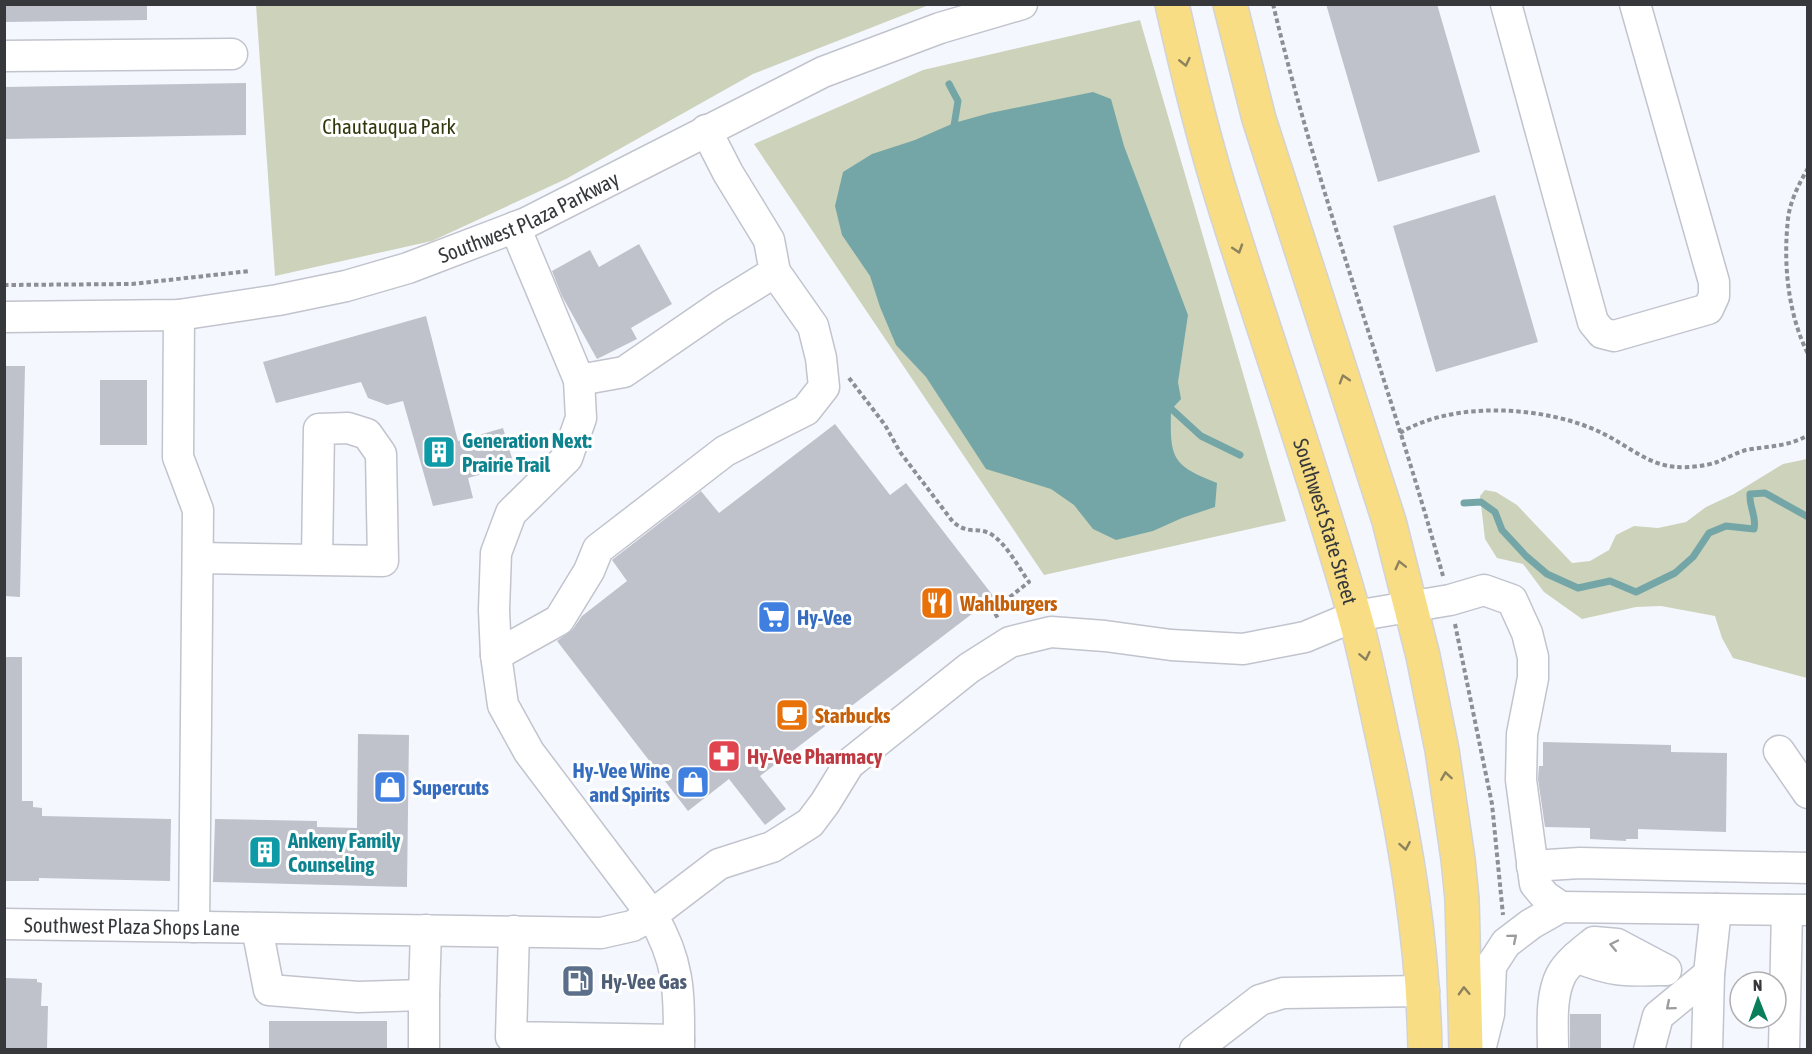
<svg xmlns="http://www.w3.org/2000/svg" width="1812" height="1054" font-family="'Asap Condensed',sans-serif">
<rect width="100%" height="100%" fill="#f5f7ff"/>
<path fill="#cdd3ba" d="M256,5V4L929,5L753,74L566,179L432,241L275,276Z
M1140,20L1286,521L1044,575L754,144L923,70Z
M1807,459V678L1733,658L1722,638L1715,616L1661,606L1636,607L1582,619L1544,592L1523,564L1497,558L1485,539L1480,496L1485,490L1496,492L1517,505L1572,563L1590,561L1609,550L1616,535L1634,526L1658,528L1686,522L1706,507L1734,494L1783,464Z"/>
<path fill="#75a6a7" d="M1093,92L1111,99L1124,146L1188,315L1178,382L1181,399L1171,410C1170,458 1171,465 1217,483L1215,507L1182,518L1153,531L1116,540L1093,529L1074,505L1051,489L986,469L926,377L896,345L880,307L870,276L842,235L835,206L843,172L872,154L915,140L954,123L990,113Z"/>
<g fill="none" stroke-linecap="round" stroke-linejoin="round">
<path stroke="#75a6a7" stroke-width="7" d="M949,84L958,101L953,132
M1166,404L1201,436L1240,455
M1464,503L1481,502L1495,512L1502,530L1526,556L1547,574L1578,588L1610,581L1636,592L1675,573L1693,557L1709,533L1726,526L1754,529C1757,516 1749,508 1750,494L1765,493L1808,517"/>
</g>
<path fill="#bfc2cb" d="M4,4H147V20L4,22Z
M1326,4H1437L1480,152L1378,182Z
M246,83V135L4,139V87Z
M1495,195L1538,342L1436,372L1393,226Z
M639,244L672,304L631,328L637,339L597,359L562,296L552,271L590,250L599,267Z
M426,316L458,441L503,428L514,465L468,478L473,498L433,506L403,401L387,405L368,398L361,382L276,403L263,362Z
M4,366H25L20,597L4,596Z
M100,380H147V445H100Z
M835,424L890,495L906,483L994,597L760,776L786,809L765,825L729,779L688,811L557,641L573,629L582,616L627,581L612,560L701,491L719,513Z
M4,657H22V801H33V807L42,808V816L171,819L170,881L39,878V881H4Z
M358,734L409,735L407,887L213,882L215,819L317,821V827L357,828Z
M1543,742L1671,745V752L1727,753L1726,832L1638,829V839H1626V841L1590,839V828L1545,827L1538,779L1539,766H1543Z
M4,978L37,979V982L42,983L41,1006H48L47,1050H4Z
M1570,1014H1601V1050H1570Z
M269,1021H387V1050H269Z"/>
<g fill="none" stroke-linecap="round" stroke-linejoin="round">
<g stroke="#c1c4cd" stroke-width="33">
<g id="minor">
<path d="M1506,4L1593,322L1602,333L1614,336L1708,309L1714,296V282L1635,4"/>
<path d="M4,56L232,54"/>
<path d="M515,227L579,380L581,418L567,458L511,513L496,553L494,610L496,655L503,705L529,752L652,915C681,964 679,995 679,1050"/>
<path d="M179,315L178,457L198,510L194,927"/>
<path id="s1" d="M4,317L179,315L278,300L346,286L408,268L526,223L823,72L940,28L1022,4"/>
<path d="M579,380L624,372L720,306L775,272L769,240L728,173L706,130"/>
<path d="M198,558L383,561L381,454L367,434L348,428L319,429L317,560"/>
<path d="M496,655L559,620L589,571L598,549L725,451L806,410L824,387L821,358L813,326L775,272"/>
<path d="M1779,751L1808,793"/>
<path d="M1532,866L1580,863L1808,868"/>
<path id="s2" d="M4,924L601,933L632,926L652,915L719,864L772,847L810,823L825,803L849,764L969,668L1010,642L1051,632L1105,636L1171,645L1243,649L1305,637L1355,616L1450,600L1484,590L1512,600L1527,633L1533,657V678L1522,734L1521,780L1535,884L1545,896L1561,907"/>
<path d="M257,928L269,990L358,997L424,995L426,930"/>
<path d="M514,931L511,1037L679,1040"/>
<path d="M1576,957C1613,972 1626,971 1665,970"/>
<path d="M424,995V1050"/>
<path d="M1195,1050L1260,1000L1283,993L1424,991"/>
<path d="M1480,1050L1489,1014L1491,966L1506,943L1531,924L1561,907L1808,910"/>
<path d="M1553,1050C1553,1026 1550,997 1561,975C1568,962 1583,951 1594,942L1617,944L1666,970"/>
<path d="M1649,1050L1658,1016L1709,974"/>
<path d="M1707,1050L1709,974L1716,909"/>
<path d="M1784,1050L1787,910"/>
</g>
</g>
<g stroke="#d3d3d4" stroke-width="36">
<g id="major">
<path id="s3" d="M1172,4C1187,71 1203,138 1224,204C1267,342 1316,478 1355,617C1366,657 1374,698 1383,739C1406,842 1423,943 1425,1050"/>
<path d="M1230,4L1259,119L1389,521L1423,656L1442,750L1458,859L1462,899L1466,1050"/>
</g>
</g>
<path stroke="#8d8f94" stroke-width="4" stroke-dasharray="4.5 3" stroke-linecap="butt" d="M1273,4C1319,198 1390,384 1443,576
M1808,168C1799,184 1790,201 1788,219C1783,264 1788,314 1808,354
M4,285L132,284L250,271
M849,378L885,425L900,452L953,522C969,535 976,527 989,533C1006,542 1018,567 1029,582L993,610L999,620
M1400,433C1454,400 1547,406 1602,433C1627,445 1648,465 1676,467C1687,468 1706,466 1717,462C1727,458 1736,453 1746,450C1767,446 1789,447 1808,435
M1455,624L1492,804L1503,915"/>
<use href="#minor" stroke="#fff" stroke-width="30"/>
<use href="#major" stroke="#f8dd85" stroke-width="33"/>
</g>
<defs><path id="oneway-chevron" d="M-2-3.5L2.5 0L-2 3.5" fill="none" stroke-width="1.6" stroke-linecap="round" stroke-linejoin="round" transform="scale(1.5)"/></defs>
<g stroke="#8d825c">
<use href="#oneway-chevron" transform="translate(1185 62) rotate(77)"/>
<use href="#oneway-chevron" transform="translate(1238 249) rotate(72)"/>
<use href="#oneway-chevron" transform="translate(1344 379) rotate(-107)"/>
<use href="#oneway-chevron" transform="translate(1400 565) rotate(-104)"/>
<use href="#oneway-chevron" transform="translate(1365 656) rotate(78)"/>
<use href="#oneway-chevron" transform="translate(1446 776) rotate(-99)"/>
<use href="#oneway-chevron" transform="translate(1405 846) rotate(80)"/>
<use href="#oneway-chevron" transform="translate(1464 991) rotate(-92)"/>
</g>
<g stroke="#9a9c9d">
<use href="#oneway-chevron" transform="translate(1513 938) rotate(-40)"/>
<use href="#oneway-chevron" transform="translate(1614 945) rotate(-168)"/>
<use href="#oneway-chevron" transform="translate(1670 1006) rotate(140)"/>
</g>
<defs>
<g id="building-square" transform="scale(1.725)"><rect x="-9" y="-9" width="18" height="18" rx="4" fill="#0f9aa8" stroke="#fff"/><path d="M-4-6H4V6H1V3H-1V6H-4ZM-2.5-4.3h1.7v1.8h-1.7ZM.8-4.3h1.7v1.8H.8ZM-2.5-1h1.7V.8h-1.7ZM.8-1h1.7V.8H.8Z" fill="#fff"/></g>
<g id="restaurant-square" transform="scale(1.725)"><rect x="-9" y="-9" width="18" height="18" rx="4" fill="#e8710a" stroke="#fff"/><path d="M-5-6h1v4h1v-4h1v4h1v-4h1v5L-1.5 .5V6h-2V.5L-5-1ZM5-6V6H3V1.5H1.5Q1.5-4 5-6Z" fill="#fff"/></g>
<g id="supermarket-square" transform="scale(1.725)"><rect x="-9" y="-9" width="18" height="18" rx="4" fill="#3f7fe0" stroke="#fff"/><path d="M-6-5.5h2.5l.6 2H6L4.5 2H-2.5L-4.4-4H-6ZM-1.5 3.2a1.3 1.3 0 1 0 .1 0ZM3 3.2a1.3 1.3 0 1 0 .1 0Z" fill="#fff"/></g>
<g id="cafe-square" transform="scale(1.725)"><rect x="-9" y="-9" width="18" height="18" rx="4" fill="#e8710a" stroke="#fff"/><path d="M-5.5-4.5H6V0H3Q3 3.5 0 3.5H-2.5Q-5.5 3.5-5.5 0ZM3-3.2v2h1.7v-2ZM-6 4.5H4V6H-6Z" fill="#fff"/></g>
<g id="pharmacy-square" transform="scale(1.725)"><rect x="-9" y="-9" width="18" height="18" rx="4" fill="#e0444e" stroke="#fff"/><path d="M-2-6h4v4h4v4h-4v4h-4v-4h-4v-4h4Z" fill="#fff"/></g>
<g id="shop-square" transform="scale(1.725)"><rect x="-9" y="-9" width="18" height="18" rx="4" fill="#3f7fe0" stroke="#fff"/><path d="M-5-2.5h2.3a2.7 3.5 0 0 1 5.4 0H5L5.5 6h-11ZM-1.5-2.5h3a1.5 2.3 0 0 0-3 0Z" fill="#fff"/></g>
<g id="fuel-square" transform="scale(1.725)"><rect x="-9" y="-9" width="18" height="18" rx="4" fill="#5c6f8a" stroke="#fff"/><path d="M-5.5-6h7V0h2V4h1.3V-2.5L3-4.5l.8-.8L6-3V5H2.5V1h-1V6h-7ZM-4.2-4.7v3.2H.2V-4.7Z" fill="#fff"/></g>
</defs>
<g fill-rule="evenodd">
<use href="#building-square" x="439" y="452"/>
<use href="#restaurant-square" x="937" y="603"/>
<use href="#supermarket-square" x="774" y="617"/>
<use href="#cafe-square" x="792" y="715"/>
<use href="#pharmacy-square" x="724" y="756"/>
<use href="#shop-square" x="693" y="782"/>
<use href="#shop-square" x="390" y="787"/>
<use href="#building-square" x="265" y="852"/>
<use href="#fuel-square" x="578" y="981"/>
</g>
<g text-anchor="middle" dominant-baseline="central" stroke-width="6" stroke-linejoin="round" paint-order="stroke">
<g font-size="21" fill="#30380c" stroke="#fff">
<text x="389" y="126">Chautauqua Park</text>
</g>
<g font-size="21" fill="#36383b" stroke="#fff">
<text stroke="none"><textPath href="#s1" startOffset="540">Southwest Plaza Parkway</textPath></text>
<text stroke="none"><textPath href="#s3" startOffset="540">Southwest State Street</textPath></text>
<text stroke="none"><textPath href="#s2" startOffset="128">Southwest Plaza Shops Lane</textPath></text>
</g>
<g font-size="21" font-weight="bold" fill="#0d838f" stroke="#fff" text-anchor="start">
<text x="462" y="440">Generation Next:<tspan x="462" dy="24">Prairie Trail</tspan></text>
<text x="288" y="840">Ankeny Family<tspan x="288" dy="24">Counseling</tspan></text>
</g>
<g font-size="21" font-weight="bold" fill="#c56008" stroke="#fff" text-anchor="start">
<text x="960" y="603">Wahlburgers</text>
<text x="815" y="715">Starbucks</text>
</g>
<g font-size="21" font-weight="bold" fill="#366cbe" stroke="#fff" text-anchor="start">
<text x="797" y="617">Hy-Vee</text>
<text x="670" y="770" text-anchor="end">Hy-Vee Wine<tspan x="670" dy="24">and Spirits</tspan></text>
<text x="413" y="787">Supercuts</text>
</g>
<g font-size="21" font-weight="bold" fill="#be3a42" stroke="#fff" text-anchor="start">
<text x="747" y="756">Hy-Vee Pharmacy</text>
</g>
<g font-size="21" font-weight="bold" fill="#4e5e75" stroke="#fff" text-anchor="start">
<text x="601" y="981">Hy-Vee Gas</text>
</g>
</g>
<rect width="1812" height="1054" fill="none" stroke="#36383b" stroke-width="12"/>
<g transform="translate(1758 1000) rotate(359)"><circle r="28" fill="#ffffff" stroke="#afafb1" stroke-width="1.5"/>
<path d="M0-4.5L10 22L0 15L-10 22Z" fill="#0a7e5b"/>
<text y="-9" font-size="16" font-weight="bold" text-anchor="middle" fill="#36383b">N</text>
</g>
</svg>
